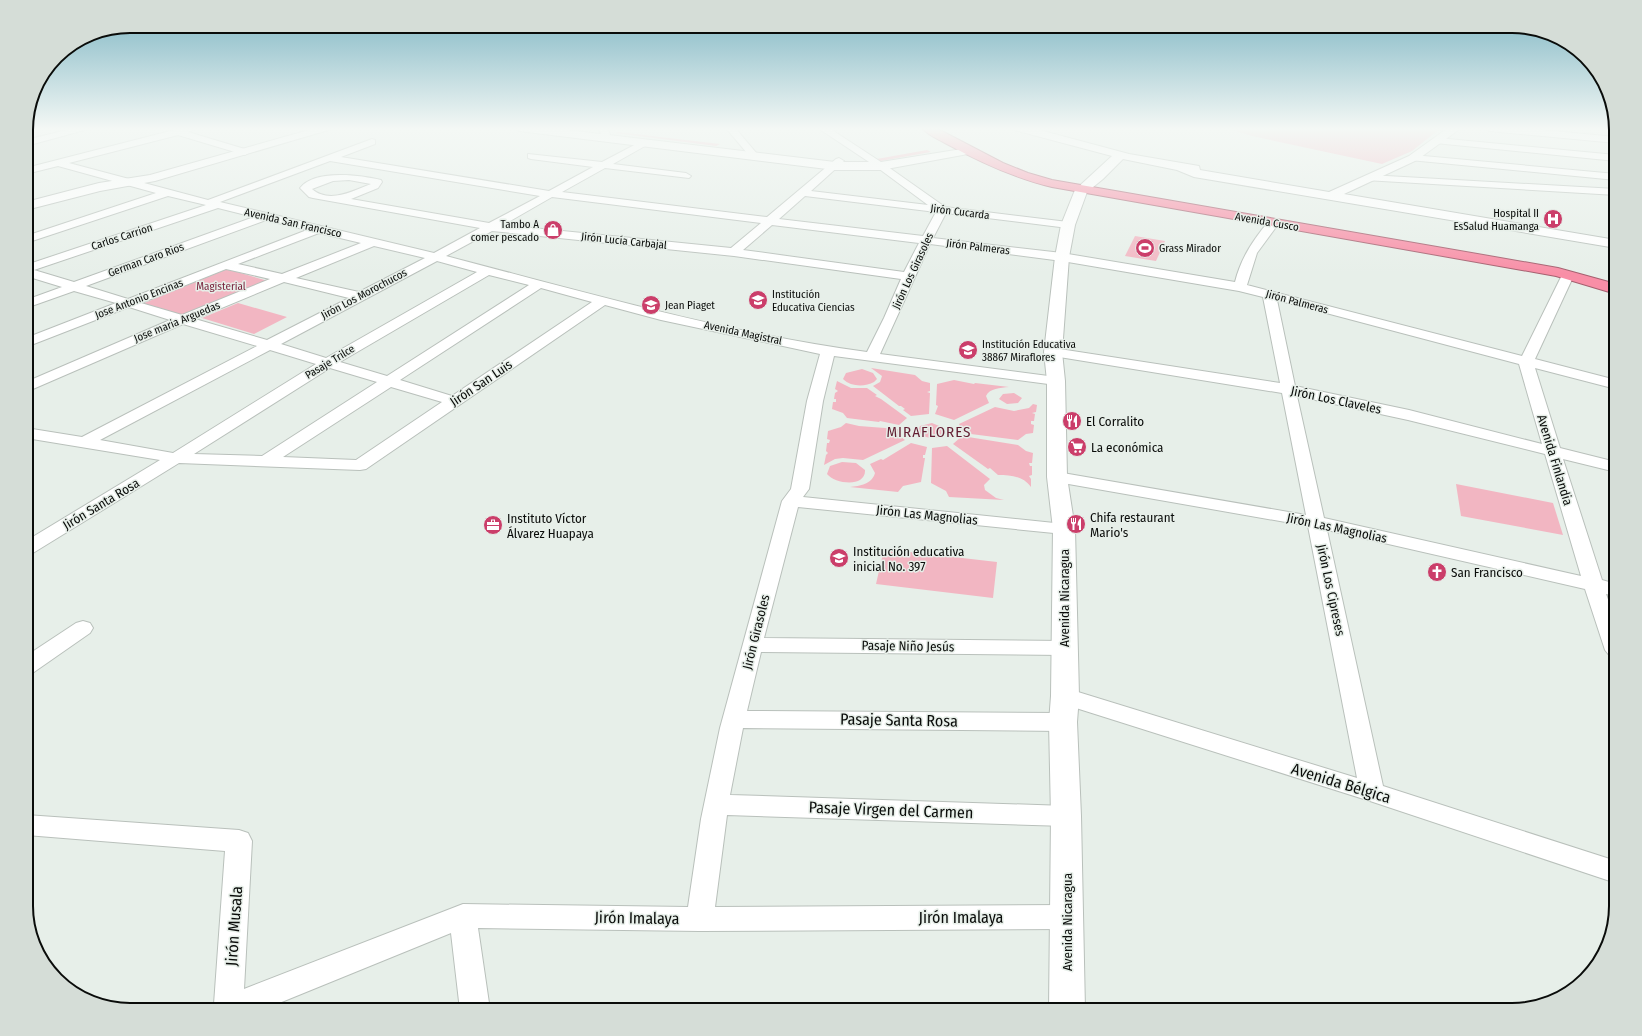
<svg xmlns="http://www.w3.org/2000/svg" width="1642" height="1036" font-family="'Fira Sans Condensed',sans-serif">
<rect width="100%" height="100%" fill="#e7efe9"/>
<path fill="#f2b6c2" d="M1236,128H1441L1412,151L1382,164L1252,136L1235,131Z
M618,132L720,144L716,146L615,133Z
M927,150L931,152L875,162L871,160Z
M1135,236L1165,241L1156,261L1125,256Z
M227,269L268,281L183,315L142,304Z
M238,303L287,317L254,334L202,318Z
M871,368L915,375L922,381L930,383V391L927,392L930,393L929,414L911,416L903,410L905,409L901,406H899L873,386L880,382L882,376Z
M862,369L873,373L877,379L874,382C865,387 851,387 843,379L846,373Z
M954,380L974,384L975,383L1009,387C1000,388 990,388 986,396L989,403L954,420L935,414L938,406L936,405L937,384Z
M837,381L851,388H867L877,395L875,396L881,399L907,418L899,425L880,421L879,422L847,418L843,413L832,409L833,402H836V399H834L835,393L838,391L835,389Z
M1014,393L1022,398L1018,403L1007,404L999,399L1003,394Z
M1033,404L1037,405L1036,412L1032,413L1035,414L1034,421H1031V424L1034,425L1033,433L1026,434L1018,440L963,433L959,424L995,407L1014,411L1029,408Z
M846,423L859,426L898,429L901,437L905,440L863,460L843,458L835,459L824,465L826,455L828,453L826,451L827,443H829L830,440L827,439L828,431L841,427Z
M932,423L944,428L946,433L944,435C936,440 923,439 918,431L920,426Z
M962,436L1018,445L1026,451L1033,453L1032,463H1029L1030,466H1032V475L1029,476L1031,479V487C1023,476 1011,475 998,475L990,468L988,469L953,444Z
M911,443L927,447L925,455H923V458H925L921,482L903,486L898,492L850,487C860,486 872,484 875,473L870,464L881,459L883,460Z
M947,446L990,479L984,485L985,490L996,498L1004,500L949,497L946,491L931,483L932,448Z
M842,462L856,463L865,470C866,488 835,484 827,474L830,466Z
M1456,484L1553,503L1563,535L1461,516Z
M884,549L997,562L993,598L876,584Z"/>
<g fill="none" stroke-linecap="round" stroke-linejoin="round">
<g stroke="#b9c0bb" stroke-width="2">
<path id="street" d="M75,128H92L26,146V140Z
M182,128H198L188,132L248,150L250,152L245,155L178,135L69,163L208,200L372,139L375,140V144L341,157L549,191L593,167L531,159L528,158V154L602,162L642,141L647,144L645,146L613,164L686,173L691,176L689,178L605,168L562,192L767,217L836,159L839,158L844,161L842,163L811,191L928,205L878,168L818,128H829L884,164L945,207L1068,222L1074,225L1068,228L946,213L933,238L1062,253L1235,282C1241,258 1253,240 1269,221L1273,220L1279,223L1257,253L1247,285L1522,356L1562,275L1564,272H1572L1574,275L1535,359L1616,380V389L1535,368L1560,448L1616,462V472L1563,459L1602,580L1616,584V596L1606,594L1616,621V657L1609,655L1605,650L1585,589L1327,530L1383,786L1616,861V883L1370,801L1057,702L1054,696L1057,690L1065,688L1357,778L1308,526L1057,482L1051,481L1048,477L1051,473L1057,472L1306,515L1282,393L1053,356L1048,355L1046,352L1048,349L1053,348L1280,383L1263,297L1239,291L1062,261L930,244L880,354L1056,377L1061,378L1063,381L1061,384L1056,385L834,356L823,401L809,489L803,497L1064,524L1070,525L1073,529L1070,533L1064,534L798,507L764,638L1064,641L1071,643L1075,648L1071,653L1064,655L761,652L747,711L1063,713L1071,716L1074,722L1071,728L1063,731L743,728L730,795L1066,806L1075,809L1079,816L1075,823L1066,826L727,815L715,907L1067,905L1077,908L1081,917L1077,926L1067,929L700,931L478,928L490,1010H460L451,933L262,1010H211L214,1004L225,851L26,835V815L239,830L248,833L252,841L244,989L463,904L688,907L701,819L720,728L782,501L791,489L807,401L820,354L661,320L605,305L366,469L360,470L179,463L33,553L26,555V541L160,460L26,438V428L82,437L257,346L183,324L26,392V382L170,320L129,307L26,347V338L116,303L74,291L26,308V300L62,287L26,276V265L206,205L168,196L26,243V236L156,193L58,166L26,174V168ZM330,161L540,196L489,223L351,199L378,188L382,182L381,180C360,175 315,169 300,188L309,197L313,198L480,228L434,253L220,202ZM349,180L371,184C353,191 329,204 312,189L333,181ZM805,196L936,212L923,236L779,219ZM552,197L761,223L731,248L503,225ZM218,208L254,217L74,282L34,270ZM266,220L307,230L128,299L86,286ZM772,225L919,243L904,272L743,250ZM492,231L734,256L901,279L884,318L867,352C725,333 584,292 446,256ZM319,233L361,243L282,274L238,264ZM374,246L425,258L359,292L296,278ZM437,261L477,272L326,358L281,344ZM226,269L270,279L182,315L141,303ZM489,275L529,285L387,376L340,362ZM284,282L349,298L267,340L195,319ZM541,288L592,302L452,396L400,380ZM1277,300L1519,364L1542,444L1409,410L1295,386ZM270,350L316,364L173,453L100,440ZM330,368L377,382L262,456L194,454ZM391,387L442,402L356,460L283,457ZM1297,396L1408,420L1545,454L1581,576L1324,518Z
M598,128H607L610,134L605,141H599L597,139L601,134Z
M726,128H735L758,155V159H752Z
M1485,128H1522L1616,137V143L1489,131Z
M1438,138L1616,155V161L1435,143V139Z
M1413,155L1616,174V180L1410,160V156Z
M1369,175L1616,189V195L1365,180L1364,178Z
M83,621L90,623L93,628L90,633L34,672L26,675V656L76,623Z"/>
</g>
<g stroke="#b9c0bb" stroke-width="2">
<path id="secondary" d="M316,128H335L155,181L100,191L26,210V202L99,183L150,175Z
M514,128H550L835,162H881L968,148L974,151L968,154L881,170H835L519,131Z
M1013,128H1032L1129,154L1199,166L1200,170L1329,192L1409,156L1448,128H1461L1417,160L1344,194L1616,240V248L1194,177L1177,170L1123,159L1103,179L1087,192L1075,225L1069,257L1062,352L1065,381L1067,477L1075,529L1079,696L1077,722L1081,816L1085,1010H1049L1051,816L1049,722L1051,696L1053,529L1047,477V381L1044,352L1055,257L1061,225L1075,190L1112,156L1014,130Z"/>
</g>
<g stroke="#a5606f" stroke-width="2">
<path id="highway" d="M922,128H936L1003,163L1028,173L1052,180L1558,268L1616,284V294L1556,276L1052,187C1014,178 980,162 945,143C938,139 928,135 922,128Z"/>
</g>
<use href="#street" fill="#fff" fill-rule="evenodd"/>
<use href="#secondary" fill="#fff" fill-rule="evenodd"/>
<use href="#highway" fill="#f88ea6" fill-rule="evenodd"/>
</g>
<linearGradient id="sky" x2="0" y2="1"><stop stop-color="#7bb4c2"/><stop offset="0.47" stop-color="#f4f8f5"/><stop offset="1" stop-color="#f4f8f5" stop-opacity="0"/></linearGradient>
<rect width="1642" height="274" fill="url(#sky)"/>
<defs>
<g id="hospital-disc" transform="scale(1)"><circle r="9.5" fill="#cb3e6a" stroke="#e7efe9"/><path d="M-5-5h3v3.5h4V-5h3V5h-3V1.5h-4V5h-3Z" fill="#fff"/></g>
<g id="shop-disc" transform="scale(1)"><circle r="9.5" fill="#cb3e6a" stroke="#e7efe9"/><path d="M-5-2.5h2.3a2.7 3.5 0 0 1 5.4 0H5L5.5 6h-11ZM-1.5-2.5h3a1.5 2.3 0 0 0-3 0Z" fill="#fff"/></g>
<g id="stadium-disc" transform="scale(1)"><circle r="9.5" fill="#cb3e6a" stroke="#e7efe9"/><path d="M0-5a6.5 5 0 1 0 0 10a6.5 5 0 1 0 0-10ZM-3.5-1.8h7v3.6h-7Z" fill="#fff"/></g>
<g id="school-disc" transform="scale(1)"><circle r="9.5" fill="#cb3e6a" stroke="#e7efe9"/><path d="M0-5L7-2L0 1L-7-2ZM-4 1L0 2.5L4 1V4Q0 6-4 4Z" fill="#fff"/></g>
<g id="university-disc" transform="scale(1)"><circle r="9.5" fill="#cb3e6a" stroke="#e7efe9"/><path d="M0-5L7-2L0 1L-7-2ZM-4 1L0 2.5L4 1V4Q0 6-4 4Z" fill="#fff"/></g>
<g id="restaurant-disc" transform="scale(1)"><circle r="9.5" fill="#cb3e6a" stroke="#e7efe9"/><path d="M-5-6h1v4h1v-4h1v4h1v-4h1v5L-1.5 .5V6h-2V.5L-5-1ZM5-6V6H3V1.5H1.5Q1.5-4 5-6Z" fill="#fff"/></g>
<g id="supermarket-disc" transform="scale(1)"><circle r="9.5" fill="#cb3e6a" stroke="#e7efe9"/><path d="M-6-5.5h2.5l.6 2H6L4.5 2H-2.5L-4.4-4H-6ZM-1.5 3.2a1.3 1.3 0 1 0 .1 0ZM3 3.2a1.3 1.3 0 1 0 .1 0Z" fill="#fff"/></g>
<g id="office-disc" transform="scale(1)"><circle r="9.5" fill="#cb3e6a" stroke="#e7efe9"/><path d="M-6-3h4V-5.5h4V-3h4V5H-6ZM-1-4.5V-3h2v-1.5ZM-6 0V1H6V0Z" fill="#fff"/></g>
<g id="church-disc" transform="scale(1)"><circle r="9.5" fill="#cb3e6a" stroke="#e7efe9"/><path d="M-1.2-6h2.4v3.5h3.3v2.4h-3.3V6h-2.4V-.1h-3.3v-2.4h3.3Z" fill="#fff"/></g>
</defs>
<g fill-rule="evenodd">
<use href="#hospital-disc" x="1553" y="219"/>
<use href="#shop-disc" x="553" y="230"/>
<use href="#stadium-disc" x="1145" y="248"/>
<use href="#school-disc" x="758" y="300"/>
<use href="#university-disc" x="651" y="305"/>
<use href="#school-disc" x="968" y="350"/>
<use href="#restaurant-disc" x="1072" y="421"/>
<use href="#supermarket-disc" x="1077" y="447"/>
<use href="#restaurant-disc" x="1076" y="524"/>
<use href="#office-disc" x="493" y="525"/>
<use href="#school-disc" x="839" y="558"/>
<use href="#church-disc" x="1437" y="572"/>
</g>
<g text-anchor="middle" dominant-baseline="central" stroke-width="3" stroke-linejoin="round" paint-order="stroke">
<g font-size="11" fill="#0a0c0a" stroke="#e7efe9">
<text transform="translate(960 212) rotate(7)">Jirón Cucarda</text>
<text transform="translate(1267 222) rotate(10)">Avenida Cusco</text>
<text transform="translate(293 223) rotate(13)">Avenida San Francisco</text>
<text transform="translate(122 237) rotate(-18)">Carlos Carrion</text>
<text transform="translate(624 241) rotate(6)">Jirón Lucía Carbajal</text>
<text transform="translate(978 247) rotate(7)">Jirón Palmeras</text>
<text transform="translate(146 260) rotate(-20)">German Caro Rios</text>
<text transform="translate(913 271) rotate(-65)">Jirón Los Girasoles</text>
<text transform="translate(364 294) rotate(-28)">Jirón Los Morochucos</text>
<text transform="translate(139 299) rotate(-21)">Jose Antonio Encinas</text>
<text transform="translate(1297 302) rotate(15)">Jirón Palmeras</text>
<text transform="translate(177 322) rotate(-22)">Jose maria Arguedas</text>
<text transform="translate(743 333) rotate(12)">Avenida Magistral</text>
<text transform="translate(330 362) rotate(-31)">Pasaje Trilce</text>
</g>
<g font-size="11" fill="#0a0c0a" stroke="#e7efe9" text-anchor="start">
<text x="1539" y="213" text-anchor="end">Hospital II<tspan x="1539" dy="13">EsSalud Huamanga</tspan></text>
<text x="539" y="224" text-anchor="end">Tambo A<tspan x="539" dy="13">comer pescado</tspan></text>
<text x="1159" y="248">Grass Mirador</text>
<text x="772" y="294">Institución<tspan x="772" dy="13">Educativa Ciencias</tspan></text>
<text x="665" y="305">Jean Piaget</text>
<text x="982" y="344">Institución Educativa<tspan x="982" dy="13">38867 Miraflores</tspan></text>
</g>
<g font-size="11" fill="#7a253e" stroke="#e7efe9">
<text x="221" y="286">Magisterial</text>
</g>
<g font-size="13" fill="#0a0c0a" stroke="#e7efe9">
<text transform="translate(481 383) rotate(-34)">Jirón San Luis</text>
<text transform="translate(1336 400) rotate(12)">Jirón Los Claveles</text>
<text transform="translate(1555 460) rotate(73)">Avenida Finlandia</text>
<text transform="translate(101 504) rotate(-31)">Jirón Santa Rosa</text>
<text transform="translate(927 515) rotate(6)">Jirón Las Magnolias</text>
<text transform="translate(1337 528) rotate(12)">Jirón Las Magnolias</text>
<text transform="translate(1331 590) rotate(78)">Jirón Los Cipreses</text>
<text transform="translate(1064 598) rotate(-90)">Avenida Nicaragua</text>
<text transform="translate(756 632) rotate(-76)">Jirón Girasoles</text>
<text transform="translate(908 646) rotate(1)">Pasaje Niño Jesús</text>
<text transform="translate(1067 922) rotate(-90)">Avenida Nicaragua</text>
</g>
<g font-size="13" fill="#0a0c0a" stroke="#e7efe9" text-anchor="start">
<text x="1086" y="421">El Corralito</text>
<text x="1091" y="447">La económica</text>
<text x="1090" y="517">Chifa restaurant<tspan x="1090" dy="15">Mario's</tspan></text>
<text x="507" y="518">Instituto Víctor<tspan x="507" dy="15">Álvarez Huapaya</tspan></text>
<text x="853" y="551">Institución educativa<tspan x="853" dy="15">inicial No. 397</tspan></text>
<text x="1451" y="572">San Francisco</text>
</g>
<g font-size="15" letter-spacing="1" fill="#631e32" stroke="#e7efe9">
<text x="929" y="432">MIRAFLORES</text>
</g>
<g font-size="16" fill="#0a0c0a" stroke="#e7efe9">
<text transform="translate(899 720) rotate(1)">Pasaje Santa Rosa</text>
<text transform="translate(1341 783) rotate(17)">Avenida Bélgica</text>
<text transform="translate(891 810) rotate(2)">Pasaje Virgen del Carmen</text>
<text x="961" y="917">Jirón Imalaya</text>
<text transform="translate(637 918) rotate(1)">Jirón Imalaya</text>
<text transform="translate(234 926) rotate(-86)">Jirón Musala</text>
</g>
</g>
<path d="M0 0H1642V1036H0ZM130 33H1512A97 97 0 0 1 1609 130V906A97 97 0 0 1 1512 1003H130A97 97 0 0 1 33 906V130A97 97 0 0 1 130 33Z" fill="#d5ddd7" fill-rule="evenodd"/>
<path fill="none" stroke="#0a0c0a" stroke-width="2" d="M130 33H1512A97 97 0 0 1 1609 130V906A97 97 0 0 1 1512 1003H130A97 97 0 0 1 33 906V130A97 97 0 0 1 130 33Z"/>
</svg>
